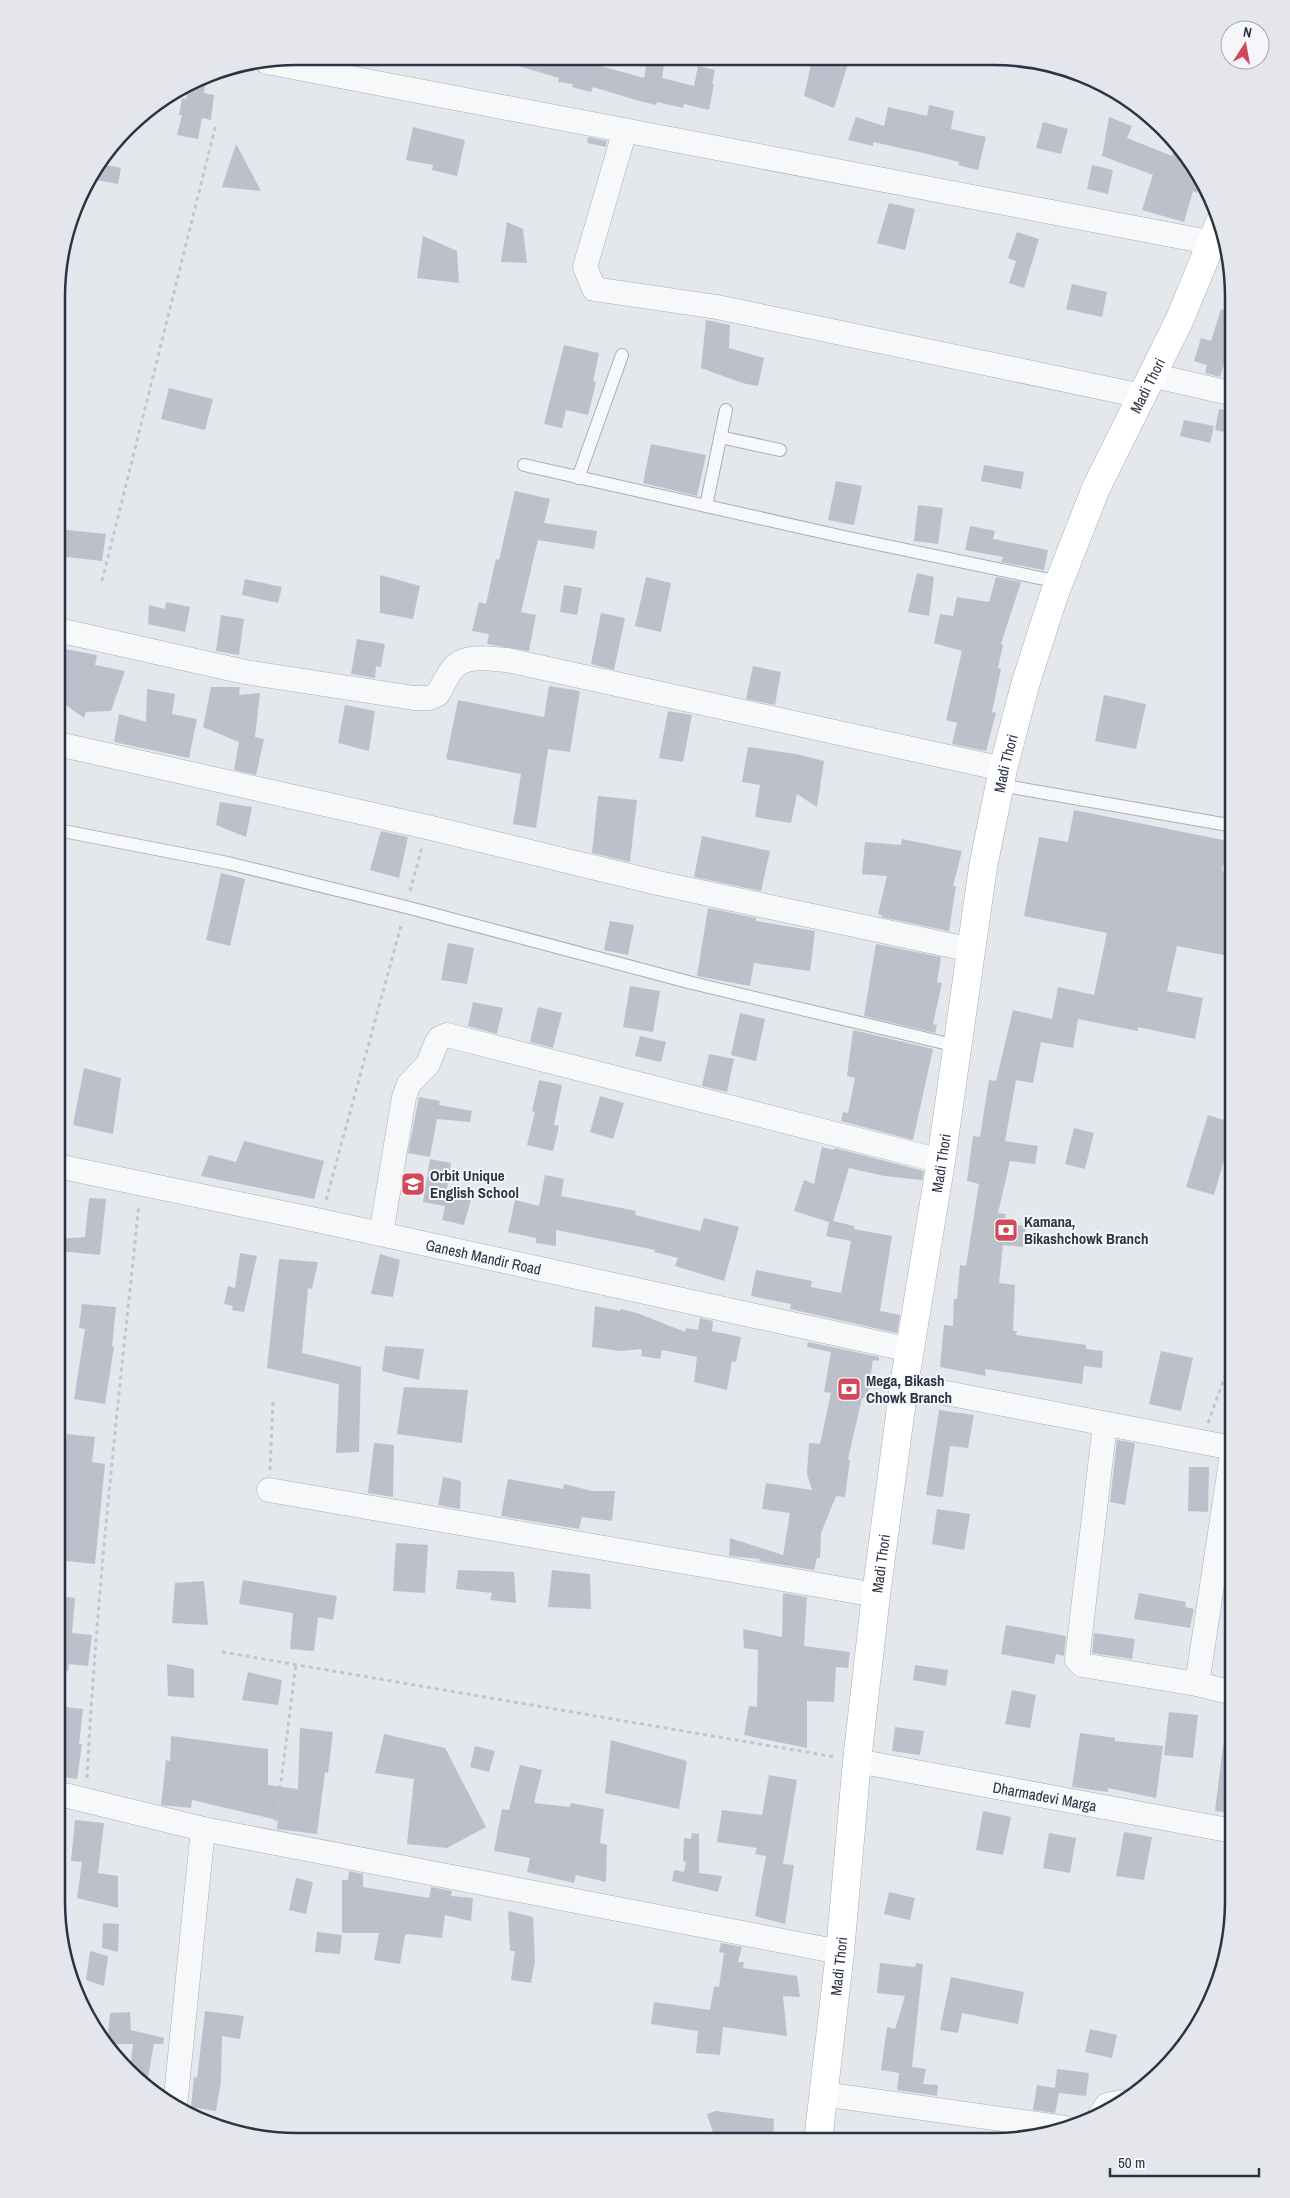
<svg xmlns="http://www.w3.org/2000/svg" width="1290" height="2198" font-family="'Archivo Narrow',sans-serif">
<rect width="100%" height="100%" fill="#e4e7ec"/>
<path fill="#bbc0ca" d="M502,57H568L644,78L647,61L664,65L662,78L694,86L698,66L715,70L712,84H714L709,110L684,104L683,108L657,102L656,105L639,101L593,87L591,92L572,87L573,84L558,82L559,78L502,61Z
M811,64H848L834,108L804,96Z
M190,84L205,86L204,93L214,95L211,120L202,118L198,139L177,135L182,115H179L182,98L186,99Z
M929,105L954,111L951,129L986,137L978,170L958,165L959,162L919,152L873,142V146L848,140L856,117L884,126L888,107L927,116Z
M1109,117L1132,126L1127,138L1172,156L1176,143L1184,151L1201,180L1197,193L1193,191L1184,222L1142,210L1153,175L1102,156Z
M1043,122L1068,129L1061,154L1036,148Z
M413,127L465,140L457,176L432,170L433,165L406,160Z
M588,137L607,141L606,147L587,143Z
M236,144L261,191L222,187Z
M101,164L121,168L118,184L90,179Z
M1092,165L1113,170L1108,194L1087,189Z
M889,203L915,209L905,250L877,243Z
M507,222L523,229L527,263L501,262Z
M1017,232L1039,239L1024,288L1009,283L1016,261L1008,258Z
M423,236L457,251L459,283L417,278Z
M1072,284L1107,292L1102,317L1066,309Z
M1221,309L1234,313V367L1224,364L1220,377L1205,373L1207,365L1194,361L1201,338L1211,341Z
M706,320L730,325L729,348L764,358L758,386L742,383L701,368Z
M564,345L599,353L593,381L596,382L588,415L566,410L562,428L544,424Z
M169,388L213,399L205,430L161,419Z
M1219,409L1234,412V434L1215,430Z
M1184,420L1214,426L1210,443L1180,436Z
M651,444L706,455L697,496L643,483Z
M984,465L1024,472L1021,489L981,481Z
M836,481L862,486L854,525L828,520Z
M515,491L550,499L544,523L597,531L594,549L538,540L521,612L536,615L529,651L487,644L489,634L472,631L479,602L486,604L496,559L499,560Z
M918,505L943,508L938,544L914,541Z
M970,526L995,531L993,539L1048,550L1044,570L1001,562L1003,557L965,550Z
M58,529L106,534L102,561L58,556Z
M917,573L934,577L929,616L908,612Z
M380,575L420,586L413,619L380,613Z
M646,577L671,583L661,632L635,626Z
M996,577L1021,582L1001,644L1003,645L998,668L1001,669L992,712L996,713L986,751L952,744L957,723L946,720L962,651L934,643L940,614L953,616L957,597L989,602Z
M245,579L282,587L278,603L242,595Z
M564,585L582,588L577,615L560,612Z
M166,602L190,607L185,632L148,624L149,605L165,609Z
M601,613L625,618L614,670L591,664Z
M221,615L244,619L239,655L216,651Z
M357,639L385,644L381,667L376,666L375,678L351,674Z
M65,649L97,655L95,665L125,671L111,711L86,712L84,718L58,699V683Z
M753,666L781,672L775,705L746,699Z
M549,686L580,691L570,752L548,749L536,828L513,824L521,774L446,759L458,700L544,717Z
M211,687H240L239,695L260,693L255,737L264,739L256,775L234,770L239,742L203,727Z
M147,689L175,694L172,714L197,719L189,758L114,742L119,714L146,722Z
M1104,695L1146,704L1136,749L1095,741Z
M345,705L375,711L369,751L338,743Z
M668,711L692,715L683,762L659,758Z
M748,747L796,754L824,761L817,807L797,794L791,823L755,817L760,785L742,782Z
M598,796L637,800L630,862L592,853Z
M220,802L252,807L246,837L216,825Z
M1074,810L1228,841L1222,871L1234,874V957L1177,946L1167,991L1203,998L1195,1039L1138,1027V1031L1078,1019L1073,1048L1041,1042L1033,1083L1016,1080L1005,1141L1038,1146L1035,1164L1010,1161L998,1213L1006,1214L1004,1224L1026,1226L1023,1247L1003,1245L999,1283L1015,1285L1013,1331H1017L1016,1335L1086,1345V1349L1103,1351L1102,1368L1084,1366L1082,1384L985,1369L986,1376L940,1367L944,1325L953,1326L954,1299H957L960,1265L966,1266L979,1184L967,1181L973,1136L980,1137L989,1080L996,1081L1013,1010L1052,1019L1058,987L1094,995L1107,933L1024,916L1039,837L1068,842Z
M381,831L408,837L399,878L370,870Z
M702,836L770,851L761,891L694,877Z
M902,839L962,851L953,886H956L949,931L881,917L882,915L878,914L887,876L862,874L865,842L901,845Z
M221,873L245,879L230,946L206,940Z
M708,908L756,918V921L815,931L810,971L754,963L750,986L697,976Z
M610,921L634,925L628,955L604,950Z
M448,943L474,948L467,984L441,980Z
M876,944L941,957L937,982L942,983L933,1024L937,1025L935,1033L864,1016Z
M630,986L660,991L653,1032L623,1027Z
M473,1002L503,1008L497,1034L468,1026Z
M538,1007L562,1013L553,1048L530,1042Z
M740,1013L765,1019L756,1061L731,1055Z
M853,1030L933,1049L913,1140L841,1121L843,1112L848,1113L855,1078L847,1076Z
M640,1036L666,1042L661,1062L635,1056Z
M709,1054L734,1059L727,1092L702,1086Z
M84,1068L121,1078L113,1134L73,1125Z
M539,1080L562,1085L554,1125L559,1126L553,1151L527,1145L535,1112L532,1111Z
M600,1096L624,1103L613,1139L590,1132Z
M419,1097L440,1101L439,1105L472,1111L470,1122L437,1119L430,1157L408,1153Z
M1208,1115L1233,1123V1129L1214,1195L1186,1187Z
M1074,1128L1094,1133L1085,1169L1065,1164Z
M244,1141L324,1161L314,1199L201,1176L209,1155L236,1162Z
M822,1147L834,1150L835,1148L924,1171L922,1180L884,1176L849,1168L833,1221L854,1226V1229L892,1236L880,1311L900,1315L897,1333L790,1309L791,1304L751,1296L756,1270L812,1281L811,1287L841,1293L851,1241L826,1236L829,1222L794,1211L804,1180L814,1184Z
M430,1159L451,1163L447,1189L472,1196L464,1225L442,1220L445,1206L423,1202Z
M545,1175L564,1179L561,1196L636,1211L635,1215L700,1231L704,1218L739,1227L724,1281L675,1266L678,1258L654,1252L655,1250L556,1230V1246L536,1243V1238L508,1232L515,1200L539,1206Z
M89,1198L106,1199L100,1255L57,1251V1239L85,1237Z
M240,1253L257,1256L244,1312L232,1310L233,1306L224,1304L228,1286L235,1288Z
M380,1254L400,1260L393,1297L371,1294Z
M279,1259L318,1262L312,1289L308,1288L302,1353L361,1367L359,1452L336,1453L339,1384L267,1368Z
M82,1304L116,1307L112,1346L114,1347L105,1404L74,1399L85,1329L79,1328Z
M595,1306L620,1311L621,1309L637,1313L685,1332L686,1328L698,1330L700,1318L713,1321L712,1331L741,1337L736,1362L732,1361L727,1390L694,1382L697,1357L662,1350L660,1359L641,1356L642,1349L620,1351L592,1347Z
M808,1342L879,1357V1361L873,1360L867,1399L862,1398L848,1459L850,1460L845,1497L836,1496L821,1533L820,1558H817L814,1570L759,1561L760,1559L729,1556L730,1538L783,1555L790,1513L762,1509L766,1483L812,1490L807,1474L809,1443L820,1444L831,1393L824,1392L831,1352L807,1347Z
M385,1346L424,1349L419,1380L382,1371Z
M1161,1351L1193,1358L1181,1411L1149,1404Z
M404,1387L468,1390L462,1443L397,1434Z
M939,1410L974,1415L968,1448L950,1446L943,1497L926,1495Z
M67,1434L95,1437L92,1462L105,1464L95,1564L57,1560V1535Z
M1117,1440L1135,1443L1125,1505L1110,1502Z
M374,1443L394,1445L393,1497L368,1493Z
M1189,1467H1209L1208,1512L1188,1511Z
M443,1477L461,1481L460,1509L438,1505Z
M508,1479L563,1489L564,1484L592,1491H615L612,1521L582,1517L579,1529L501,1516Z
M937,1509L970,1514L964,1550L932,1544Z
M396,1543L428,1545L425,1593L393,1591Z
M458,1570L514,1572L516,1603L490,1600L492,1593L456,1589Z
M552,1570L590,1574L591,1609L548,1607Z
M243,1580L337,1596L333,1620L318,1617L314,1651L290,1649L293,1613L239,1604Z
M204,1581L208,1625L172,1623L175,1583Z
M783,1593L807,1597L804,1646L850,1652L848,1668L836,1667L834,1702L807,1701V1748L744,1735L749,1706L757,1707L758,1650L744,1648L743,1629L782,1637Z
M1139,1593L1186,1602L1185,1607L1194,1609L1190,1628L1134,1619Z
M57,1596L75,1598L72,1633L92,1635L88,1666L69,1664L68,1671H57Z
M1006,1625L1066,1636L1064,1656L1056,1654L1054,1664L1001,1654Z
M1094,1633L1135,1639L1132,1659L1092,1653Z
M167,1664L194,1669V1698L168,1696Z
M915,1665L948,1670L946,1686L913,1680Z
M248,1672L282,1680L278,1705L242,1700Z
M1012,1690L1036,1695L1030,1728L1005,1724Z
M56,1706L83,1709L79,1744H82L77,1779L56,1776Z
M1169,1712L1198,1715L1193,1758L1164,1755Z
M895,1727L924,1731L920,1755L892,1751Z
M300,1728L333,1732L328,1773L325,1772L317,1834L277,1829L278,1820L192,1800L191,1808L161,1805L166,1760L170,1761L171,1736L268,1749V1785L298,1789Z
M1080,1733L1115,1738V1741L1163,1746L1156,1798L1108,1788V1792L1072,1787Z
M384,1734L445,1748L486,1827L447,1848L407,1844L414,1779L375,1773Z
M611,1740L687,1761L679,1809L605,1793Z
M1223,1745L1233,1746V1813L1215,1811Z
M475,1746L495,1751L489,1772L470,1767Z
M520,1765L542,1770L534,1803L570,1807L571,1803L604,1809L600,1843L607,1845L606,1882L576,1875L574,1883L527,1872L530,1858L494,1851L502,1809L509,1810Z
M769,1775L797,1780L783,1864L794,1865L785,1924L755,1916L766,1856L755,1854L757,1848L717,1842L722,1810L762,1815Z
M983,1811L1011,1817L1003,1855L976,1850Z
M75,1820L104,1823L98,1873L118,1876V1908L77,1898L82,1862L71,1861Z
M1124,1832L1152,1837L1144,1880L1116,1876Z
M692,1833L699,1834V1873L722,1876L718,1892L672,1881L674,1870L684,1872L686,1862L683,1861L684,1838L691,1839Z
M1049,1833L1076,1838L1070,1873L1043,1868Z
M349,1871L363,1874V1887L429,1898L431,1887L452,1891L451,1896L473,1898L471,1921L445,1915L442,1938L408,1934L405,1935L400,1964L374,1960L379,1933H342V1880H348Z
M296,1878L313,1882L306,1914L289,1910Z
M889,1892L915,1898L910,1920L884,1914Z
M508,1911L533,1917L535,1961L531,1983L511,1980L515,1951H510Z
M103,1923L119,1924L118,1952L102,1948Z
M317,1932L342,1935L340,1954L315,1952Z
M721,1943L742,1947L738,1962H744L743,1968L797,1976L800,1997L783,1996L787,2036L723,2027L720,2055L696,2053L698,2031L651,2024L654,2002L710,2010L714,1986L719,1987L724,1953L719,1952Z
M90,1951L108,1956L104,1986L86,1980Z
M880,1963L915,1967L916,1963L923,1964L912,2067L926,2069L923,2084L938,2085L937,2096L897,2090L899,2073L881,2070L887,2027L895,2029L905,1996L877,1993Z
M951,1977L1024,1992L1018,2024L962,2013L958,2033L940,2030Z
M205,2011L244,2016L240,2039L222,2036L221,2081L216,2111L191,2107L194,2077L197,2078Z
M130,2012L131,2030L164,2038L163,2044H154L146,2088L130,2071L133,2044H107L110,2013Z
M1090,2029L1117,2035L1112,2058L1085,2052Z
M1057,2069L1089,2073L1086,2096L1059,2093L1055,2113L1033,2110L1037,2085L1055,2088Z
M716,2111L774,2119L773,2141H716L707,2114Z"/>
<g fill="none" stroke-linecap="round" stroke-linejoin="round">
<g stroke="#a9aeb7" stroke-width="14">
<path id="service" d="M720,437L780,450
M524,465L844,537L1059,582
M578,478L622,355
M706,506L726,410
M1000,785L1234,826
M58,830L228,863L406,907L692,983L957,1046"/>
</g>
<g stroke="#a9aeb7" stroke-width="25">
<g id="minor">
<path d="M267,62L1224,245"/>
<path d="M625,130L585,267L594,289L717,307L1142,396"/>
<path d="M1151,375L1234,394"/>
<path d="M58,630L245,672L414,698H429L437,695C442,687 446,678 451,671C463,653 488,659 507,660L1003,769"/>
<path d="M58,744L427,827L658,883L972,950"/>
<path id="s1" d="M57,1166L321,1221L911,1350"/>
<path d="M381,1234L404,1097L409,1084L428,1064L436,1044L440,1038L447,1035L941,1161"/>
<path d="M904,1385L1233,1448"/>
<path d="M1105,1424L1077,1660L1082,1665L1197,1684L1233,1693"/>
<path d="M269,1490L876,1595"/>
<path d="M1197,1684L1233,1448"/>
<path id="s2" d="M857,1761L1233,1831"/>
<path d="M56,1793L203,1829L840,1952"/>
<path d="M823,2094L1065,2128"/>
<path d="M175,2106L203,1829"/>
<path d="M1100,2115L1107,2105L1122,2102"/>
</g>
</g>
<g stroke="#a9aeb7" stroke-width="29">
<g id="secondary">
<path id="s3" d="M818,2141L840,1952L857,1761L876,1595L904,1385L941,1161L983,867L1003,769L1025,685L1054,595L1096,488L1179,321L1219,224"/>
</g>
</g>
<path stroke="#c2c5cb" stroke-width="3" stroke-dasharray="4 4" stroke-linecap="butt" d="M102,581L216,124
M410,891L422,847
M326,1200L402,922
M1208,1423L1233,1354
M270,1470L273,1400
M222,1652L835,1757
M87,1778C97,1586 119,1395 139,1204
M276,1821L296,1664
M56,1856L61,1814"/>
<use href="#service" stroke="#f7f8fa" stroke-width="12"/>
<use href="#minor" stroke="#f7f8fa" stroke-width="24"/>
<use href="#secondary" stroke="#fff" stroke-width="28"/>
</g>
<defs>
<g id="school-square" transform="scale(1.25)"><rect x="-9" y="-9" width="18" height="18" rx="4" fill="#d1495b" stroke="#f4f6f9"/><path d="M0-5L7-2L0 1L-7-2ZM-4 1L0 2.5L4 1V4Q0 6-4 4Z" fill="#fff"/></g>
<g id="bank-square" transform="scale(1.25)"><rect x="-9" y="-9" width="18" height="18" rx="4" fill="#d1495b" stroke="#f4f6f9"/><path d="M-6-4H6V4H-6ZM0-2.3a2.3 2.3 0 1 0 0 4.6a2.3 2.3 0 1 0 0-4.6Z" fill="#fff"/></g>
</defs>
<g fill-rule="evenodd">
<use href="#school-square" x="413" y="1184"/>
<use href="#bank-square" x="1006" y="1230"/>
<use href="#bank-square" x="849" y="1389"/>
</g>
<g text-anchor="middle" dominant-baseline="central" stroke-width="4" stroke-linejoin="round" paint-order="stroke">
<g font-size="15" fill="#2b3445" stroke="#f4f6f9">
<text stroke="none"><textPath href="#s3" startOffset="1796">Madi Thori</textPath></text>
<text stroke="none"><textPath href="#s3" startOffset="1391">Madi Thori</textPath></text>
<text stroke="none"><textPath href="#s3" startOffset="986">Madi Thori</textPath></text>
<text stroke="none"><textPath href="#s1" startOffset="436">Ganesh Mandir Road</textPath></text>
<text stroke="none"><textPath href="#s3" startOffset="581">Madi Thori</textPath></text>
<text stroke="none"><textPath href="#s2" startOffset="191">Dharmadevi Marga</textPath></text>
<text stroke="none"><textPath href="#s3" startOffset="176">Madi Thori</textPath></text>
</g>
<g font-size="15" font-weight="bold" fill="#2b3445" stroke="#f4f6f9" text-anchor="start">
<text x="430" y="1175">Orbit Unique<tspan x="430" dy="17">English School</tspan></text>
<text x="1024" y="1221">Kamana,<tspan x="1024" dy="17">Bikashchowk Branch</tspan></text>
<text x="866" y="1380">Mega, Bikash<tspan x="866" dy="17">Chowk Branch</tspan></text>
</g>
</g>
<path d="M0 0H1290V2198H0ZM297 65H993A232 232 0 0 1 1225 297V1901A232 232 0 0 1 993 2133H297A232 232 0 0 1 65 1901V297A232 232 0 0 1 297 65Z" fill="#e4e6eb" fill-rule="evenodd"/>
<path fill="none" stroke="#2b3445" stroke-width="2.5" d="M297 65H993A232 232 0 0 1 1225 297V1901A232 232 0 0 1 993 2133H297A232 232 0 0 1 65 1901V297A232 232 0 0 1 297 65Z"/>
<g transform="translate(1245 45) rotate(11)"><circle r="24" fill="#f4f6f9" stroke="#a4a8b1"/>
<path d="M0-4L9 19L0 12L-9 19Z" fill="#d1495b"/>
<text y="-8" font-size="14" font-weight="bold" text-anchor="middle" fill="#2b3445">N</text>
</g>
<path d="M1110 2168v8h149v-8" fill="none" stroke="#2b3445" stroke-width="2.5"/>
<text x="1118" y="2168" font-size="15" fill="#2b3445" stroke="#f4f6f9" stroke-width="4" paint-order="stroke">50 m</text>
</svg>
